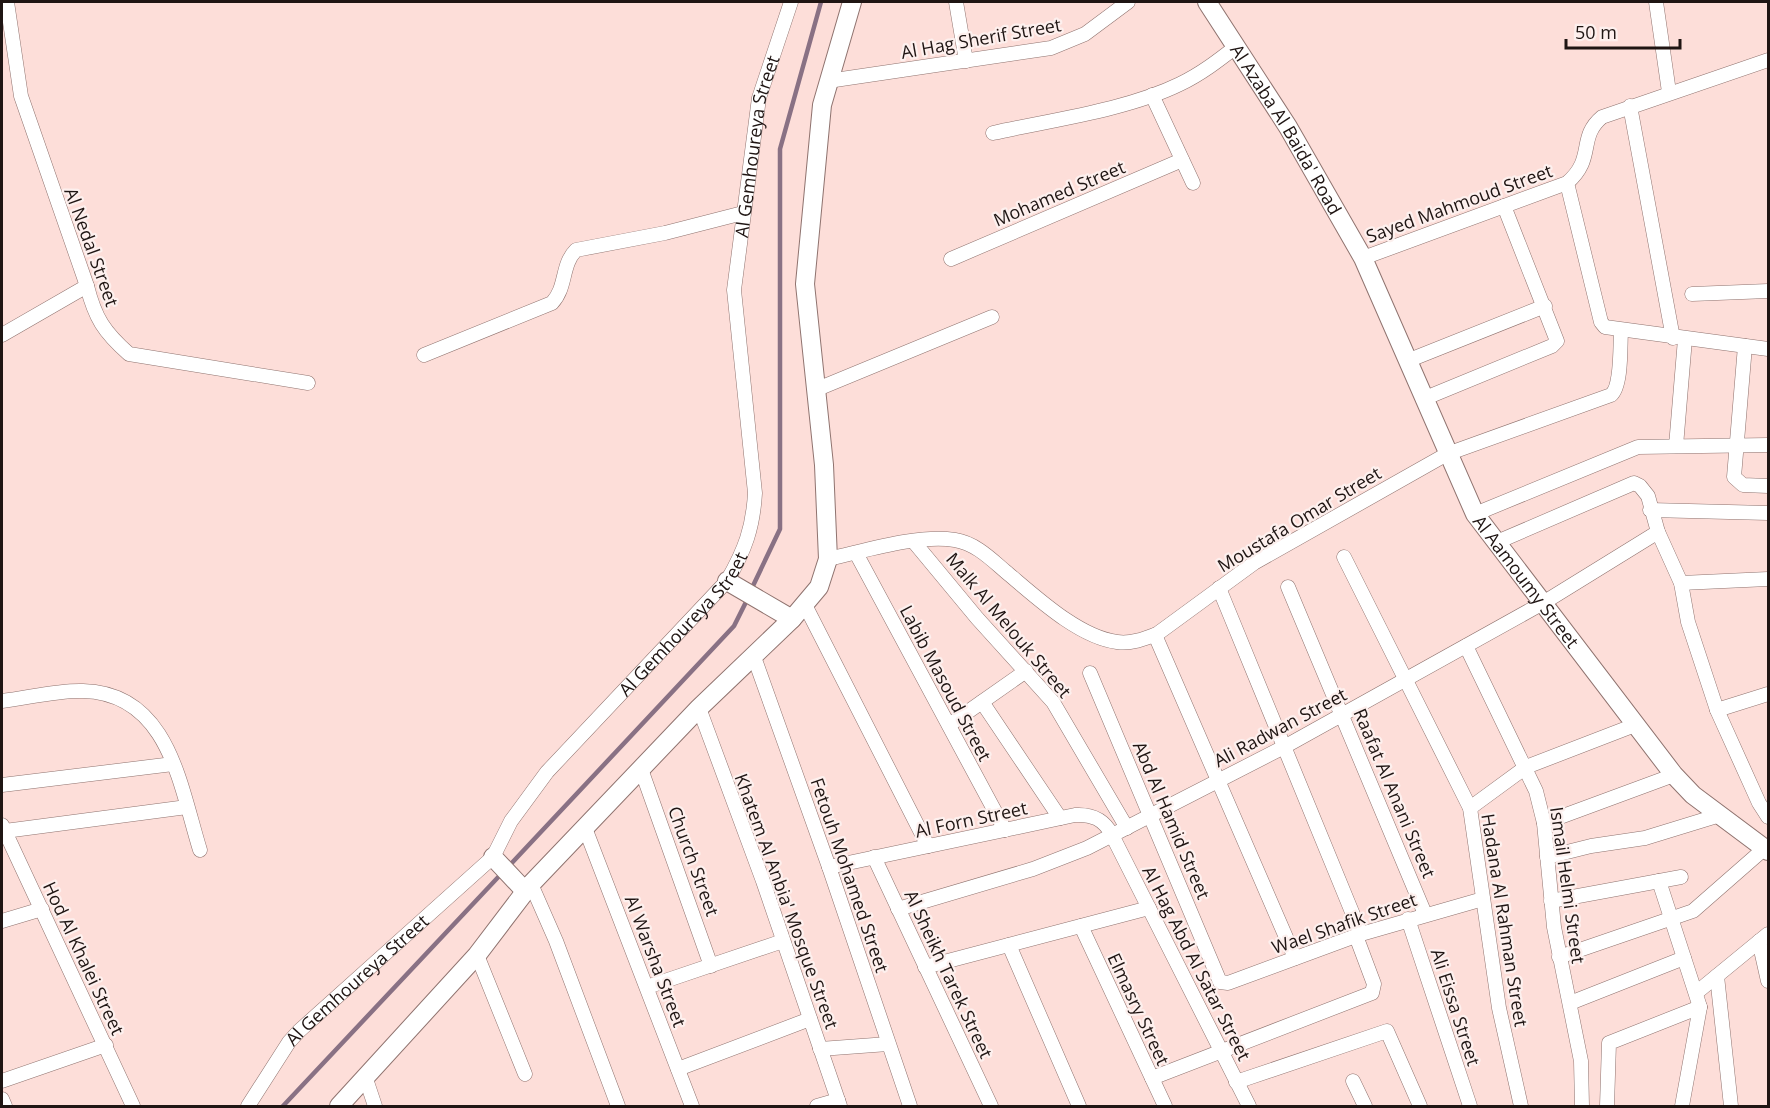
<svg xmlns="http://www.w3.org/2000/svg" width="1770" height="1108" font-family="'Open Sans',sans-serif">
<rect width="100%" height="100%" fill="#fdded9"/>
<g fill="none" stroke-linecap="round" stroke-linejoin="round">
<path stroke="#897184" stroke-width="4.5" d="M751,590L780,529V149L821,2
M509,866L734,626L748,598
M283,1106L503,872"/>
<g stroke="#8f736f" stroke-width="15">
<g id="street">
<path d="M7,2L21,96L87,286C95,318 104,332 129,354L308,383"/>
<path d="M956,2L966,61"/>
<path d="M1656,2L1669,92"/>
<path d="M828,81L1051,48L1085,34L1128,2"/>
<path d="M1152,95L1193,183"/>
<path d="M1630,106L1673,338"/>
<path d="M993,133C1051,120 1127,110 1180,84C1201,74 1219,60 1237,46"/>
<path d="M1567,183L1601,322L1605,327L1768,349"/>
<path d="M1363,258L1567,183C1596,158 1577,138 1602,117L1768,60"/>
<path d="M951,259L1182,160"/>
<path d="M1692,294L1768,291"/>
<path d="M2,335L87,286"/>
<path d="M1745,346L1734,477L1743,485L1768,486"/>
<path d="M424,355L552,303C567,287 561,265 576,250L665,233L743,213"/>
<path d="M1407,361L1545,306"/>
<path d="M815,390L992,317"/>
<path d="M1423,399L1552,346L1557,341L1504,206"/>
<path d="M1676,446L1685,339"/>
<path d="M1650,510L1768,513"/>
<path d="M1475,514L1638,447L1768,445"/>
<path d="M914,542L977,618L1053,702L1127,828"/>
<path d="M1497,542L1634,483L1640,486L1648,496L1658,532L1681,583L1688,622L1717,710L1759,803L1768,817"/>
<path d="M856,553L1005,830"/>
<path d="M1344,557L1470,808L1499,1008L1521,1106"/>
<path d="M828,559C865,551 918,534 955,540C975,543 991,559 1005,571C1035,596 1078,637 1117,642C1131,644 1144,639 1157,634L1254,563L1447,454L1611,395C1622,386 1620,345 1621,331"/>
<path d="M1681,583L1768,579"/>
<path d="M1288,587L1425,914"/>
<path d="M1219,588L1361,934"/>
<path d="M805,605L928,846"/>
<path d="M1155,635L1295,958"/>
<path d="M1466,646L1536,791L1544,823L1554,927L1581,1061L1582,1106"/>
<path d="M754,657L829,867L910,1106"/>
<path d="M1090,673L1220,982L1228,983L1361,934L1483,899"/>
<path d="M2,701C28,698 57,690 83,691C169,693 180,786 200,850"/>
<path d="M982,702L1060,818"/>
<path d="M699,708L763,881L840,1106"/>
<path d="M1717,710L1768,694"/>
<path d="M949,725L1026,671"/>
<path d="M641,769L711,966"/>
<path d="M2,785L173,764"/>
<path d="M1470,808L1526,767L1635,725"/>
<path d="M1544,823L1674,775"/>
<path d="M2,825L133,1106"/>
<path d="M585,828L692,1106"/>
<path d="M5,831L187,807"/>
<path d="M874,857L991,1106"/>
<path d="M1547,857L1591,846L1645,838L1720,815"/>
<path d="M829,867L1075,815C1092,814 1104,819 1112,835L1249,1106"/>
<path d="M1659,881L1700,1007L1682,1106"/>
<path d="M531,884L556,941L618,1106"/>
<path d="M1551,901L1681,877"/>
<path d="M898,909L1033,869L1087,848L1284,747L1543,603L1658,532"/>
<path d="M1408,919L1470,1106"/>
<path d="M2,921L42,909"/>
<path d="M1081,926L1165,1106"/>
<path d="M1759,941L1768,981"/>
<path d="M1009,945L1079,1106"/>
<path d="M477,955L525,1074"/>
<path d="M1559,957L1693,911L1765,848"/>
<path d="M925,967L1149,908"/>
<path d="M1717,976L1731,1106"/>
<path d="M647,987L783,941"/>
<path d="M1696,993L1768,934"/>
<path d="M1570,1003L1684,958"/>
<path d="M820,1049L888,1044"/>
<path d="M678,1069L810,1019"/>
<path d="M1152,1078L1372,993L1374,984L1356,936"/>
<path d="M366,1079L375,1106"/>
<path d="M2,1081L106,1045"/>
<path d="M1353,1081L1365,1106"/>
<path d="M1236,1082L1387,1031L1420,1106"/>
<path d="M2,1099L5,1106"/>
<path id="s1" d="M248,1106L289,1042L299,1031L493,857L511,821L547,772L727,581C745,550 753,528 755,493L734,290L759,98L791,2"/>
<path d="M817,1106L838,1100"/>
<path d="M1607,1106L1609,1043L1700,1007"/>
</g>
</g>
<g stroke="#8f736f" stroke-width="20">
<g id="secondary">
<path id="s2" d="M1207,2L1288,127L1363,258L1475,514L1674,775L1693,795L1768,851"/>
<path d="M727,581L792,619"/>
<path d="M493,857L525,891"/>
<path d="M339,1106L477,955L531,884L699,708L792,619L819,587L828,559L824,465L805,284L822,105L852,2"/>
</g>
</g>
<use href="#street" stroke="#fff" stroke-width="14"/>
<use href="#secondary" stroke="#fff" stroke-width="18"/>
</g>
<g text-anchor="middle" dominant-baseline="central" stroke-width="4.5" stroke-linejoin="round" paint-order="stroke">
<g font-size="18" fill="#1f1513" stroke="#fdf0ee">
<text transform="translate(981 38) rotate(-10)">Al Hag Sherif Street</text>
<text stroke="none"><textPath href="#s2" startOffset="150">Al Azaba Al Baida' Road</textPath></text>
<text stroke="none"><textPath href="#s1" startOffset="1158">Al Gemhoureya Street</textPath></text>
<text transform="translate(1059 193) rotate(-23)">Mohamed Street</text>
<text transform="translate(1459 203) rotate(-20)">Sayed Mahmoud Street</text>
<text transform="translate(92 247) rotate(70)">Al Nedal Street</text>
<text transform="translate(1299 519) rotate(-31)">Moustafa Omar Street</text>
<text stroke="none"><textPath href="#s2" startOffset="664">Al Aamoumy Street</textPath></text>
<text stroke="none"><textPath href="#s1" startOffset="654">Al Gemhoureya Street</textPath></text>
<text transform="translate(1009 625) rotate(50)">Malk Al Melouk Street</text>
<text transform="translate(946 683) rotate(62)">Labib Masoud Street</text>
<text transform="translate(1280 727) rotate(-28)">Ali Radwan Street</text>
<text transform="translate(1395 793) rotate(67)">Raafat Al Anani Street</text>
<text transform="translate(971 819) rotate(-12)">Al Forn Street</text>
<text transform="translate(1172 820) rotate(67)">Abd Al Hamid Street</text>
<text transform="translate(694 861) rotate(70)">Church Street</text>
<text transform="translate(850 875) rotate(71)">Fetouh Mohamed Street</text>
<text transform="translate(1568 885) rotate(82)">Ismail Helmi Street</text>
<text transform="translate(787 901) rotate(70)">Khatem Al Anbia' Mosque Street</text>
<text transform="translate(1505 920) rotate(81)">Hadana Al Rahman Street</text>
<text transform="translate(1344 923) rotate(-19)">Wael Shafik Street</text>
<text transform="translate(84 958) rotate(65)">Hod Al Khalei Street</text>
<text transform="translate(656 961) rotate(69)">Al Warsha Street</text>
<text transform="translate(1197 963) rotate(63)">Al Hag Abd Al Satar Street</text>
<text transform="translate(949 974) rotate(65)">Al Sheikh Tarek Street</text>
<text stroke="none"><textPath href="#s1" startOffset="168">Al Gemhoureya Street</textPath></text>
<text transform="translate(1456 1007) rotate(72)">Ali Eissa Street</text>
<text transform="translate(1139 1009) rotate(65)">Elmasry Street</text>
</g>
</g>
<rect width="1770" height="1108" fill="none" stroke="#1f1513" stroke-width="6"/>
<path d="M1566 39v9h114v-9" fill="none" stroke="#1f1513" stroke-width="3"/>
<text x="1575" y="39" font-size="18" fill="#1f1513" stroke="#fdf0ee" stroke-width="4.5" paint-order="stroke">50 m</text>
</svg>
